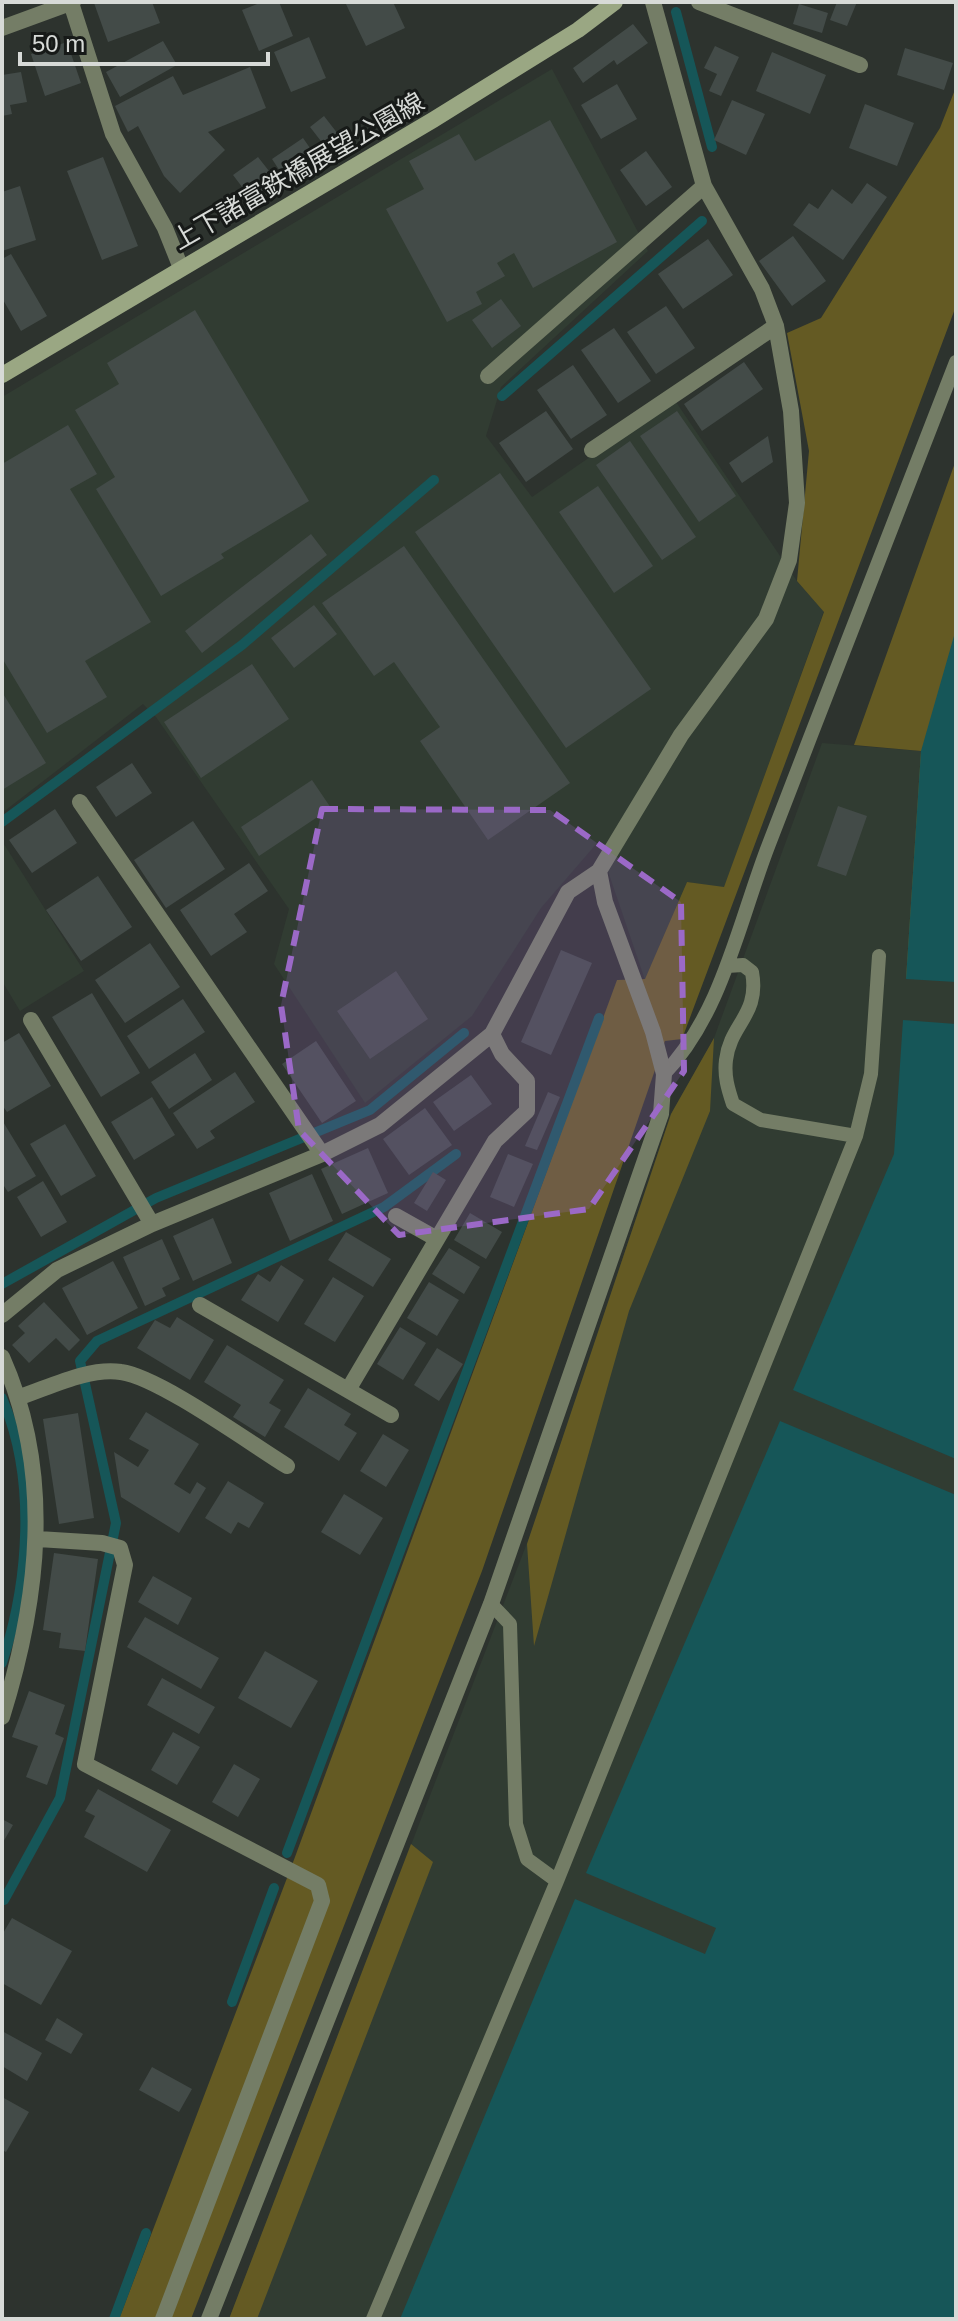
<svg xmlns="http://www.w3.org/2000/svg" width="958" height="2321" font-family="Helvetica,'Noto Sans JP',sans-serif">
<rect width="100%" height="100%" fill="#2d332e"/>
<path fill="#313c32" d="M552,69L648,251L501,387L486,436L532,497L674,399L797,581L824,611L724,888L687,882L645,980L598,842L541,908L472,1016L365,1103L274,964L289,909L156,717L143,704L2,813V397Z
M822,743L921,751L956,761V2319H229L532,1530L671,1114L714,1038Z
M2,841L84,971L20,1011L2,981Z"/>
<path fill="#645a23" d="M956,87V306L682,1039L665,1041L482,1571L191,2319H119L295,1857L617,980L645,979L687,882L724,887L824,612L797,581L809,451L787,333L821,318L940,128Z
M956,460V948L906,979L921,751L854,745Z
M714,1038L710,1111L629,1311L534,1646L527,1544L671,1114Z
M411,1844L433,1862L257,2319H229Z"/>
<path fill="#165658" d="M956,629V982L906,979L921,751Z
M903,1020L956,1024V1459L793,1390L894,1154Z
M780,1421L956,1495V2319H400L575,1899L705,1954L716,1928L586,1873Z"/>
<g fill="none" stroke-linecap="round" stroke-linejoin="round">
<path stroke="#165658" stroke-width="10" d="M676,12L712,147
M502,396L702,221
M2,822L242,645L434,480
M2,1284L156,1198L370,1110L464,1033
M2,1398C37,1478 29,1582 2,1663
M287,1853L599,1018
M4,1900L60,1798L116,1523L80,1361L97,1341L384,1207L456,1154
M232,2002L274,1888
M114,2319L146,2233"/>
</g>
<path fill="#434b48" d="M152,2L160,23L108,42L94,3Z
M262,2H279L293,36L259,51L242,10Z
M345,2H393L405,28L366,46Z
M837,2H857L847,26L830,20Z
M799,4L828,13L822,33L793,24Z
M633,24L648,43L617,65L614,60L583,83L573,68Z
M309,37L326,78L291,92L274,52Z
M163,41L177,65L120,97L106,72Z
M67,42L81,83L45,96L31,54Z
M715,46L739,57L721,96L709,91L717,74L704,68Z
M905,48L953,63L944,90L897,75Z
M772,52L826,75L810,114L756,91Z
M250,67L266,108L208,132L225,150L180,193L164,176L138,126L128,132L115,106L173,76L183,95Z
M21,72L27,102L10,105L12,114L2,116V75Z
M617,84L637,119L601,139L581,105Z
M732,100L765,114L746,155L714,140Z
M865,104L914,123L897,166L849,148Z
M324,116L338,134L324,145L310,127Z
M550,120L617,242L533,288L514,253L497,263L505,276L476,292L482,304L447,322L386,209L424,189L409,161L459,134L475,161Z
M303,138L317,158L285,179L272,159Z
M646,151L672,187L646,206L620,170Z
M103,157L138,246L102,260L67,171Z
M258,157L280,185L255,204L233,175Z
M867,183L887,197L843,260L793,225L809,203L818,209L832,189L852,204Z
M20,186L36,240L2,251V192Z
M793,236L826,281L792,306L759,261Z
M708,239L733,275L683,309L658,274Z
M11,254L47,316L21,331L2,298V259Z
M501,299L521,326L492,348L472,320Z
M666,306L695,348L656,374L627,332Z
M195,310L309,501L221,554L224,558L161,596L96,489L115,477L75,410L119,384L107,363Z
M614,328L651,381L618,403L581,350Z
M744,362L763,389L702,431L684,404Z
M573,365L607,415L571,439L537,390Z
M546,411L573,449L526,482L499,443Z
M677,411L736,496L699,522L640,436Z
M68,425L97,474L70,489L151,622L85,661L107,697L47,733L2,658V464Z
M768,436L773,462L742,483L729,463Z
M630,441L696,537L662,560L596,465Z
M500,473L651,689L566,748L415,532Z
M598,486L653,566L614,593L559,512Z
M311,534L327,555L202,653L185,631Z
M404,546L570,783L488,840L420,741L440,727L394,662L374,676L322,603Z
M314,605L337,634L294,668L271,638Z
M252,664L289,719L201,778L164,722Z
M2,692L46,763L2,790Z
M132,763L152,793L116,817L96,787Z
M312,780L331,808L259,856L241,827Z
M838,806L867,816L846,876L817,866Z
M55,809L77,843L32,873L9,840Z
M193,821L225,869L166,908L134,860Z
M249,863L268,891L234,914L247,932L211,956L180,910Z
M98,876L132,927L81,961L46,910Z
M150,943L180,987L125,1023L95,980Z
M561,950L592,963L551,1055L521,1042Z
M396,971L428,1019L370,1059L337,1011Z
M92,993L140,1073L101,1097L52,1017Z
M183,999L205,1032L149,1069L127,1036Z
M19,1033L51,1086L7,1112L2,1105V1043Z
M316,1041L356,1101L322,1123L282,1064Z
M195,1053L212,1080L169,1109L151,1082Z
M235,1072L255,1102L210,1131L215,1138L197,1149L173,1113Z
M471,1075L492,1104L454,1131L433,1102Z
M548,1092L560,1097L537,1150L525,1146Z
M152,1097L175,1135L134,1160L111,1122Z
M425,1108L452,1145L409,1175L383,1139Z
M2,1120L36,1176L8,1192L2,1183Z
M65,1124L96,1176L61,1196L30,1144Z
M368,1148L388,1193L342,1214L321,1169Z
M508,1154L533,1164L514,1207L490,1197Z
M433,1172L446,1180L427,1211L414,1203Z
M312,1174L333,1221L290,1241L269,1193Z
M43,1181L67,1222L41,1237L17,1197Z
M470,1213L502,1232L486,1259L454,1240Z
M213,1218L232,1263L193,1281L173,1236Z
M346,1232L391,1259L373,1287L328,1260Z
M162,1239L180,1279L162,1288L166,1296L145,1306L123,1257Z
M449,1248L480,1267L464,1294L432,1274Z
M113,1261L138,1308L87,1335L62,1288Z
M281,1265L304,1280L278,1322L241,1300L258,1274L270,1282Z
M333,1277L364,1296L335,1342L304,1324Z
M429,1282L459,1300L437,1336L407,1318Z
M44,1302L80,1340L69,1351L56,1338L29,1363L12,1345L25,1333L18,1326Z
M177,1317L214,1340L190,1380L137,1348L155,1320L170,1328Z
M400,1327L426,1343L403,1380L377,1364Z
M227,1345L284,1380L269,1403L281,1410L265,1437L233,1417L241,1405L204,1382Z
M437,1348L463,1364L439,1401L414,1385Z
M308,1388L351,1414L344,1425L357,1433L339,1461L284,1427Z
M146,1412L199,1444L174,1484L190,1494L197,1482L206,1488L179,1533L121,1497L114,1452L138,1467L149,1450L129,1439Z
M78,1413L94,1518L59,1524L43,1419Z
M383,1434L409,1450L386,1487L360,1471Z
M228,1481L264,1503L249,1528L238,1522L231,1534L205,1518Z
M344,1494L383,1518L360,1555L321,1532Z
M54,1553L98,1559L85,1651L59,1648L61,1633L43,1630Z
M153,1576L192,1598L178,1625L138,1602Z
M145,1617L219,1658L201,1689L127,1647Z
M265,1651L318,1681L291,1728L238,1698Z
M162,1678L215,1707L199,1734L147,1705Z
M29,1691L65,1705L55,1734L64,1738L47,1785L26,1777L38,1746L12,1737Z
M173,1732L200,1747L177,1785L151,1770Z
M234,1764L260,1779L238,1817L212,1802Z
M98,1789L171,1830L147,1872L84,1837L95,1816L85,1811Z
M2,1819L13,1825L2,1844Z
M12,1918L72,1951L41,2005L2,1983V1935Z
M57,2018L83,2034L71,2054L45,2040Z
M2,2031L42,2053L27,2081L2,2066Z
M152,2067L192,2089L179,2112L139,2090Z
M2,2097L29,2112L6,2152L2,2150Z"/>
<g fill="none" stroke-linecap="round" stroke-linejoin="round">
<path stroke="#747d66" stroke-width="14" d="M727,966L743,965L752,972C760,1015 730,1024 726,1060C724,1076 728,1089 733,1104L761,1120L856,1136
M664,1074C722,1014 739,921 769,844C831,683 894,522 956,362
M491,1604L510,1624L516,1824L527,1859L557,1881
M373,2319L557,1881L856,1136L871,1074L879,956"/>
<path stroke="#747d66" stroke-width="16" d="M699,2L860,65
M71,3L113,134L165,228L181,268
M2,28L73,2
M488,376L704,186
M592,450L776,326
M80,802L322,1154
M31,1020L152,1224
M396,1216L437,1239
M200,1305L391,1415
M2,1315L57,1270L152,1224L322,1154L380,1125L492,1034L568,892L599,871L681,735L766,619L789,560L797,503L791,411L776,326L762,289L704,186L653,2
M2,1357C54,1473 39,1599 2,1717
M348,1390L495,1141L527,1111V1081L502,1054L492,1034
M20,1397C50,1387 89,1367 121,1372C159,1377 251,1444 287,1466
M38,1539L102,1543L120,1548L125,1565L85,1764L318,1885L322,1901L163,2319
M209,2319L491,1604L661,1114L664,1074L653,1032L605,902L599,871"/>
<path stroke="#9aa783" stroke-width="16" d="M2,375L433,120L578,30L615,2"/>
</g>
<path fill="#9b69c7" fill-opacity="0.2" stroke="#9b69c7" stroke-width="6" stroke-dasharray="16 10" stroke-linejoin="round" d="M322,809L550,810L681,902L684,1071L589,1209L399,1235L299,1130L281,1005Z"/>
<g text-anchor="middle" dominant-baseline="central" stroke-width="6" stroke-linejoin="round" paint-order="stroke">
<g font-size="26" fill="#d7dad7" stroke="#171a18">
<text transform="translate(298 171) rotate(-30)">上下諸富鉄橋展望公園線</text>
</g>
</g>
<rect width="958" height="2321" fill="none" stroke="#d7dad7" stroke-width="8"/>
<path d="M20 52v12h248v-12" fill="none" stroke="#d7dad7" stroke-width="4"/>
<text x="32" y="52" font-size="24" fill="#d7dad7" stroke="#171a18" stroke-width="6" paint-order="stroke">50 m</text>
</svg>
